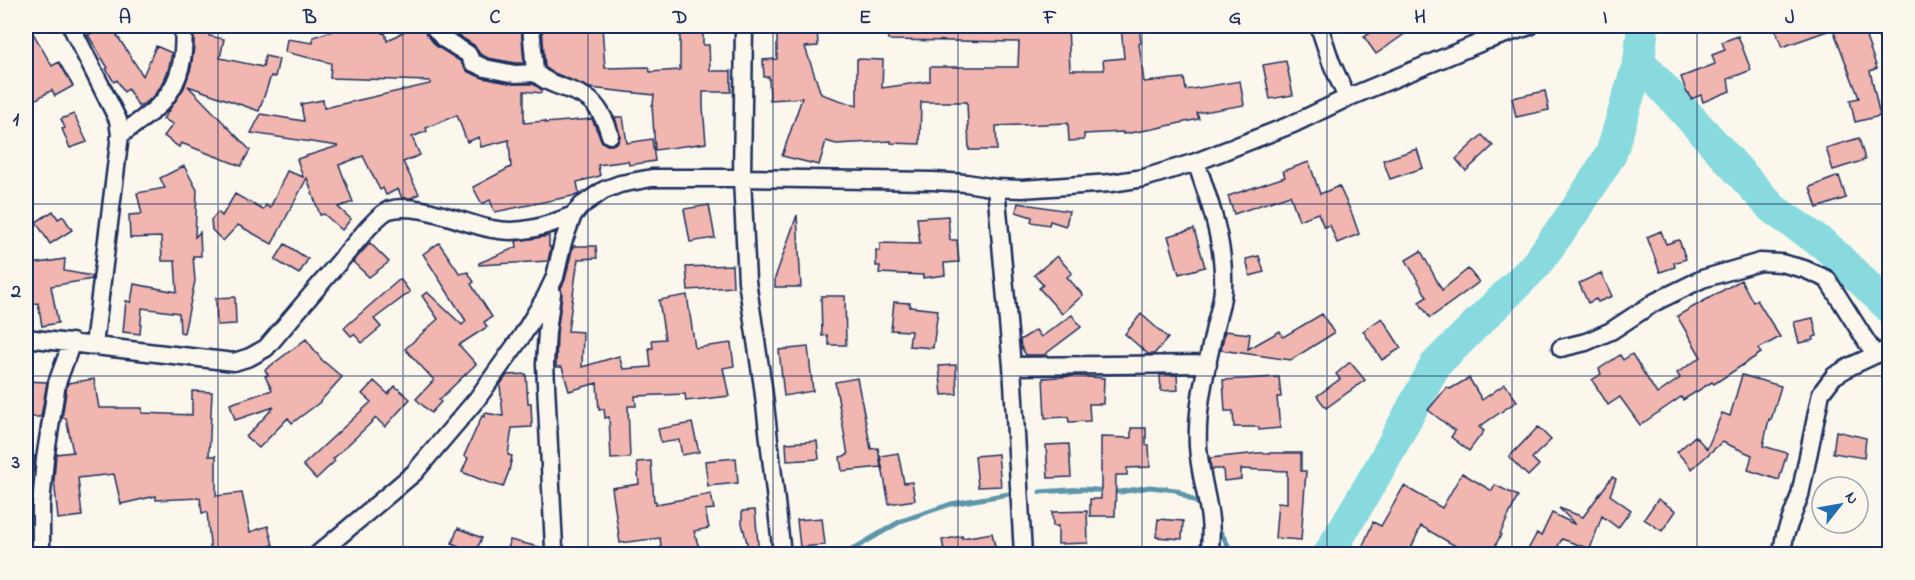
<svg xmlns="http://www.w3.org/2000/svg" width="1915" height="580" font-family="'Indie Flower',sans-serif">
<rect width="100%" height="100%" fill="#fbf7ec"/>
<filter id="ink" filterUnits="userSpaceOnUse"><feTurbulence type="fractalNoise" baseFrequency=".0167" numOctaves="2"/><feDisplacementMap in="SourceGraphic" scale="12" xChannelSelector="R" yChannelSelector="G"/><feConvolveMatrix kernelMatrix="1 2 1 2 8 2 1 2 1" color-interpolation-filters="sRGB"/></filter>
<g filter="url(#ink)">
<g fill="none" stroke-linecap="round" stroke-linejoin="round">
<path stroke="#5d96ab" stroke-width="5" d="M1040,492L1083,489L1120,492L1150,487L1176,490L1204,507
M1216,524L1230,549L1240,554
M845,554L901,521L951,504L1009,494
M1279,554L1295,552L1329,554"/>
<path stroke="#89dadf" stroke-width="32" d="M1639,61L1773,209L1826,246L1890,308
M1329,554L1382,464L1436,364L1535,266L1577,208L1611,154L1639,61L1643,26"/>
</g>
<path fill="#f1b6af" stroke="#1b2f5e" stroke-width="1.5" d="M26,26H29L52,66L59,62L73,86L55,96L52,90L26,105Z
M104,26H111L143,76L156,46L172,53L168,71L161,86L153,97L139,107L128,89L124,92L117,80L114,82L106,69L108,68L88,35Z
M347,26H379L382,33L385,32L387,41L413,26H423L425,32L436,46L460,61L468,72L483,78L513,84H533L542,90L541,93L524,91V123L545,121V123L592,119L602,142L607,145H612L618,142L620,137L615,117H623L627,143L652,139L655,161L629,165L628,161L598,165L600,176L577,182L579,194L577,195L495,212L490,200L482,204L473,187L511,167L509,140L481,147L479,137L467,142L457,115L426,128L427,131L412,137L420,155L403,162L419,194L411,198H402L398,189L386,195L383,188L380,190L363,156L339,165L353,202L338,207L351,219L342,230L324,214L320,215L307,178L272,244L238,225L223,241L212,230L211,220L218,212L222,216L235,194L263,210L266,205L270,208L287,171L303,177L297,159L338,146L251,133L261,114L304,121L301,104L323,100L324,108L430,84V81L330,78L331,63L285,52L287,39L313,43V37Z
M446,26H521L524,63H516L488,58L480,54L474,45L451,31Z
M542,26H548V28L602,26L605,68L649,67L650,72L680,70V30H703V45H709L710,71H731V92H703V107L706,143L655,150L652,105H653L654,95L590,88L552,72L545,67Z
M777,26H817L818,46L805,47L821,94L857,106V59L883,60L882,88L930,81V67H1018L1019,42L888,40V26H1068L1070,70H1104L1103,60L1124,58L1121,26H1139L1141,43L1139,44L1144,82L1184,78L1186,90L1240,81L1244,105L1197,113L1199,119L1153,129L1123,134V132L1084,134V140L1069,141L1068,123L996,126L997,150H969L967,102H921L920,144L891,143V141L836,144L826,141L819,165L782,156L802,98L770,100L769,77H764L763,60L777,59Z
M1381,26H1416L1376,54L1364,37Z
M1774,26H1862L1877,68L1870,71L1880,116L1855,122L1850,100L1859,98L1833,29L1782,47Z
M194,29L210,30L209,36L224,39L220,58L263,67L265,56L279,59L275,77L271,76L259,111L188,86L250,150L241,166L181,143L179,147L164,136L173,124L163,119L184,88L191,68L194,47Z
M1738,36L1751,70L1728,79L1730,91L1703,102L1701,95L1691,99L1689,93H1687L1681,77L1715,64L1712,55L1725,50L1722,42Z
M1286,61L1293,95L1270,99L1263,65Z
M1545,91L1549,110L1516,117L1512,98Z
M74,114L87,142L70,148L62,129L65,128L61,119Z
M1482,135L1493,146L1466,171L1456,159Z
M1859,138L1865,160L1833,170L1826,148Z
M1417,149L1423,168L1390,179L1383,160Z
M1309,162L1320,194L1339,186L1352,214L1359,234L1337,243L1330,225L1324,227L1318,213L1299,220L1290,195L1234,214L1228,196L1285,177L1283,171Z
M184,166L197,190L195,237L200,232L201,256H193L195,281L184,333L180,332L179,313L142,308L140,334L123,332L126,301L131,302L134,284L177,292L175,261H162L161,237L130,238L129,215L142,214L137,193L165,188L160,178Z
M1839,176L1846,198L1817,208L1810,187Z
M1018,203L1069,211L1066,226L1050,221L1049,225L1031,222L1032,217L1016,212Z
M709,205L715,238L690,242L684,209Z
M53,211L58,219L63,216L72,230L50,244L36,222Z
M797,215L801,287H775V278Z
M948,216L950,240H957L959,262L944,263L945,275L923,278V275L879,273L880,266H876V250L880,251V243L920,244L917,218Z
M1194,229L1205,267L1179,274L1168,236Z
M1661,231L1666,244L1679,240L1686,259L1674,263L1675,267L1660,272L1647,237Z
M549,236V247H551L548,261L479,265V263L517,247L516,241Z
M370,243L389,262L369,277L353,262Z
M439,243L460,274L468,272L474,282L471,284L492,317L484,322L487,327L459,345L476,364L439,400L441,402L431,413L416,399L434,380L405,349L438,319L422,296L427,292L462,325L466,321L423,254Z
M285,244L308,259L299,274L275,260Z
M573,246H596L597,258L578,259L568,331L583,332L582,367L619,356L623,369L651,367L649,348H653L652,340L665,339L659,300L687,295L695,348L731,343L734,366L723,368L729,396L686,401L685,394L635,396L636,406H628L630,458L611,459L609,417L605,418L604,409L599,410L597,383L569,391L562,367H556L557,333L562,294L561,288L565,280Z
M1421,251L1442,290L1468,269L1479,282L1430,318L1419,302L1427,297L1406,260Z
M1057,256L1072,273L1067,277L1083,295L1062,314L1039,288L1043,285L1034,275Z
M1259,256L1264,272L1250,276L1246,259Z
M65,259L64,271L92,276V279L51,286L58,323L42,326L38,303L26,305V265Z
M732,265L733,287L688,290L686,267Z
M1601,273L1612,296L1598,302L1596,299L1588,303L1579,283Z
M400,279L410,292L374,319L381,327L362,343L354,334L351,336L344,328Z
M1741,280L1753,302L1757,300L1780,337L1758,349L1761,353L1714,384L1712,382L1683,400L1681,397L1640,425L1620,397L1608,405L1592,380L1601,374L1599,369L1620,355L1623,360L1632,354L1657,394L1680,378L1677,373L1701,357L1677,316Z
M821,296H845L846,345H829L827,335L822,336Z
M235,297L236,324L217,325L216,298Z
M894,302L910,303V307L938,310L933,348L909,346L911,331L891,330Z
M1141,314L1168,338L1154,354H1148L1125,334Z
M1322,314L1334,333L1291,360L1221,350L1225,331L1250,334L1248,349L1280,331L1283,337Z
M1072,315L1081,327L1044,355H1026L1021,347L1020,340L1036,330L1041,337Z
M1382,318L1401,348L1382,360L1363,331Z
M1813,318L1817,336L1813,337L1814,340L1799,343L1794,322Z
M306,339L322,360L342,377L319,403L292,423L288,418L259,448L246,437L274,407L235,420L230,404L272,390L265,376L268,375L265,370Z
M808,347L813,391L784,396L779,350Z
M1350,362L1365,380L1326,408L1317,396L1340,379L1336,374Z
M956,365L957,394L942,395L939,366Z
M526,374L528,403H531L532,427L512,428L508,455L512,456L509,471L503,487L487,482L462,472L468,458L464,456L482,416L485,417V413L503,416L500,385L507,375Z
M1160,375H1177L1178,390L1161,391Z
M1742,375L1781,386L1771,420L1769,419L1763,446L1787,453L1779,480L1748,470L1752,455L1722,442L1692,469L1677,452L1695,436L1707,449L1722,413L1730,416Z
M1076,376L1104,378L1103,404H1089L1090,421L1069,422L1068,417L1045,418L1043,378Z
M1279,377L1281,397H1277L1280,428L1259,430V427H1234L1233,411H1225L1223,380Z
M857,378L871,449L878,448L881,467L842,471L840,457L848,455L835,382Z
M1469,378L1482,400L1505,384L1517,401L1479,427L1484,431L1469,451L1451,437L1455,431L1428,410L1447,387L1450,389Z
M94,379L99,408H142V413L192,415V391L212,392L209,456H216V496L242,493L250,532L268,526L273,545L238,555H211L207,512L202,513L200,498L156,500V496L121,504L114,474L78,478L82,516L58,519L54,479L56,454L73,452L66,418H62L67,386L68,383Z
M26,381L47,382L41,417H26Z
M374,381L388,394L395,386L410,399L385,427L376,418L333,459L335,461L316,479L303,465L371,402L362,394Z
M692,423L699,452L682,455L679,440L661,443L658,429Z
M1538,427L1551,440L1532,458L1539,465L1528,476L1509,457Z
M1131,428H1146V445H1149L1150,467L1127,468V475H1116L1115,516H1090V499H1101V437L1131,438Z
M1836,431L1866,438L1864,458L1833,453Z
M817,441L819,459L787,461L786,443Z
M1069,444L1071,477L1048,478L1046,445Z
M898,453L904,483L912,482L915,500L889,504L880,456Z
M1259,453H1301V471H1306L1301,540L1275,538L1278,502L1287,503V471L1241,469V479L1224,481L1223,469H1211L1210,458Z
M998,454L1001,486L978,487L975,456Z
M35,456L33,472L26,473V457Z
M736,458L738,483L708,486L705,461Z
M651,461L654,501H656V504L711,494L714,509L705,510L709,528L694,531L701,555H662L660,538L620,543L612,488L639,484L637,462Z
M1462,473L1492,491L1495,485L1518,496L1500,534L1501,535L1490,555H1471L1421,526L1408,555H1359L1373,522L1381,526L1404,486L1442,508Z
M1612,477L1616,479L1610,495L1631,510L1618,528L1602,516L1590,549L1562,539L1553,555H1525L1537,533L1541,536L1552,513L1576,525L1559,508L1583,517Z
M1658,499L1676,511L1662,531L1644,519Z
M755,510L759,555H750L742,523V511Z
M1087,511L1088,543L1058,544V526H1053L1052,512Z
M822,518L825,545L800,547L797,520Z
M1158,519L1183,521L1182,539L1156,537Z
M458,528L482,538L475,553L452,543Z
M992,533L997,555H945L942,540L962,536V538Z
M510,540L543,548L546,555H507Z"/>
<g fill="none" stroke-linecap="round" stroke-linejoin="round">
<g stroke="#1b2f5e" stroke-width="21">
<path id="street" d="M71,26L118,120L120,135L94,345
M433,26L444,39L468,54L472,62L485,68L515,74L537,73
M531,26L535,72C550,87 570,87 587,98C598,105 607,123 610,135
M744,26L742,178L747,281L763,387L782,554
M1319,26L1331,62L1347,98
M1885,26L1890,41
M120,135C133,126 155,111 164,100C182,78 185,53 183,26
M1196,162C1210,202 1225,244 1223,287C1223,300 1218,314 1215,327C1207,366 1196,406 1198,446C1200,484 1216,515 1209,554
M996,188L1012,366L1023,554
M552,293L547,332L545,364L554,548L558,554
M26,338L234,362L250,357L266,348L368,228C374,222 381,213 389,210C417,201 464,224 492,229C521,235 547,226 573,215
M1561,348L1586,342L1611,331L1655,302L1702,279L1760,262L1781,263L1804,269L1827,279L1875,355
M1012,366L1208,364
M41,554V505L45,459L57,383L72,342
M318,554L414,473L477,399L522,336L545,298L555,277L563,242L573,215L582,205L604,190L620,184L652,178H742L933,181L966,183L996,188L1022,189L1111,183L1144,178L1196,162L1293,124L1347,98L1482,42L1530,26
M1784,554L1783,546L1785,535L1800,495L1821,393L1834,376L1851,366L1890,348"/>
</g>
<use href="#street" stroke="#fbf7ec" stroke-width="16"/>
</g>
</g>
<path fill="none" stroke="#1b2f5e" stroke-width="1.5" stroke-opacity="0.55" d="M218,26V554M403,26V554M588,26V554M773,26V554M958,26V554M1142,26V554M1327,26V554M1512,26V554M1697,26V554M26,204H1890M26,376H1890"/>
<rect width="1915" height="580" fill="none" stroke="#fbf7ec" stroke-width="66"/>
<g transform="translate(1840 505) rotate(59)"><circle r="28" fill="#fbf7ec" stroke="#a1a7b3" stroke-width="1.5"/>
<path d="M0-4.5L10 22L0 15L-10 22Z" fill="#1f6fb2"/>
<text y="-9" font-size="16" font-weight="bold" text-anchor="middle" fill="#1b2f5e">N</text>
</g>
<rect x="33" y="33" width="1849" height="514" fill="none" stroke="#1b2f5e" stroke-width="2"/>
<g font-size="20" text-anchor="middle" font-weight="bold" fill="#1b2f5e">
<text x="125" y="23">A</text>
<text x="310" y="23">B</text>
<text x="495" y="23">C</text>
<text x="680" y="23">D</text>
<text x="865" y="23">E</text>
<text x="1050" y="23">F</text>
<text x="1235" y="23">G</text>
<text x="1420" y="23">H</text>
<text x="1605" y="23">I</text>
<text x="1790" y="23">J</text>
<text x="16" y="125">1</text>
<text x="16" y="297">2</text>
<text x="16" y="468">3</text>
</g>
</svg>
